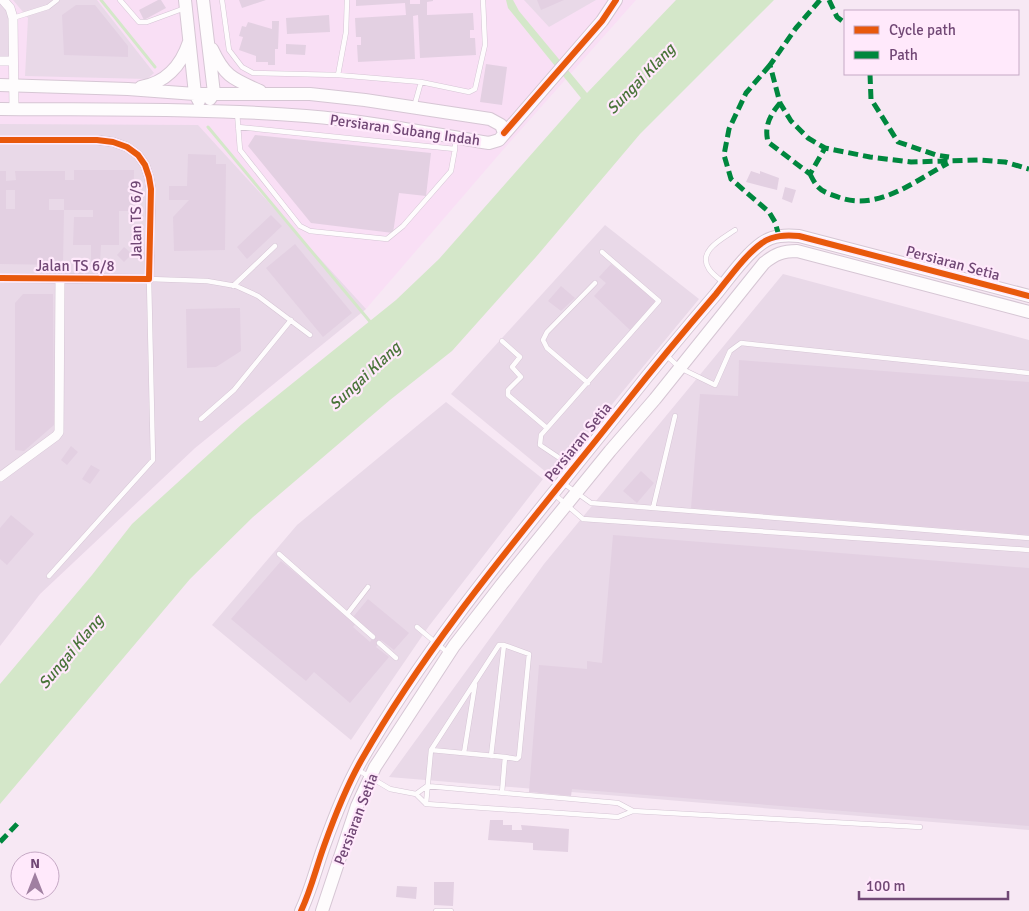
<svg xmlns="http://www.w3.org/2000/svg" width="1029" height="911" font-family="Signika,sans-serif">
<rect width="100%" height="100%" fill="#f7e8f4"/>
<path fill="#f9dff5" d="M0,0H636L502,151L366,309L195,448L40,594L0,646Z"/>
<path fill="#e9d9e8" d="M13,0H97L154,73L147,79L25,76L28,18Z
M524,0H596L549,27Z
M0,1L7,9L10,18V56H0Z
M0,124L198,125L366,309L195,448L40,594L0,646Z
M605,225L699,299L552,477L451,394Z
M783,274L1029,340V830L389,777L544,564Z
M446,402L543,479L429,626L351,740L212,625L297,525Z"/>
<path fill="#d4e7c9" d="M506,0H513L519,11L587,93L676,0H774L640,134L536,257L452,351L390,400L253,517L190,579L0,804V684L92,575L132,524L242,424L396,300L439,259L581,98L508,8Z"/>
<g fill="none" stroke-linecap="round" stroke-linejoin="round">
<path stroke="#d4e7c9" stroke-width="3" d="M101,0L155,67
M208,127L372,324"/>
</g>
<path fill="#e3d0e2" fill-rule="evenodd" d="M158,0H161L166,8L144,20L139,10Z
M239,0H266L242,8Z
M356,0H410V4H420V0H433V1L427,2V15L473,13L474,30H470V38H475L476,55L420,58L418,15L413,16L415,59L358,62L357,45H361V37H356L355,18L406,15L405,3L356,6Z
M537,0H564L541,10Z
M76,5H95L128,46V57L64,55L62,15Z
M329,15L330,32L287,34L286,18Z
M272,21H279L278,49H275V65H268V62H256V56L239,50L243,37L239,36L242,26L246,27L248,22L272,29Z
M286,44L306,45L305,55L286,54Z
M486,64L507,67L502,105L480,102Z
M255,135L431,153L426,196L399,193L393,233L311,223L248,146Z
M188,154L216,155V164H226L225,250L174,251L173,217L189,200H169V186H187Z
M74,170H134L133,211H119V245H101L100,263H91V245H73L74,217H93V210H64V199H49V210H64L63,265L0,264V171H6V181L16,180L15,171H65V180H74ZM6,190H15V209H6Z
M751,171L760,174V171L779,178L777,190L746,182Z
M785,187L796,190L792,203L782,199Z
M271,215L282,226L247,259L237,247Z
M295,244L352,313L323,337L266,268Z
M124,247L132,254L124,262L117,255Z
M611,264L623,274L625,273L656,301L630,330L594,296L606,283L599,277Z
M561,286L575,298L561,311L548,301Z
M23,294H53L54,425L24,451L15,450V303Z
M240,308L241,351L216,367L187,368L186,309Z
M739,360L1029,382V535L691,508L700,394L738,396Z
M71,446L78,452L67,465L61,460Z
M91,465L100,470L90,484L82,479Z
M641,471L654,483L637,503L623,491Z
M11,515L34,534L7,565L0,559V528Z
M613,535L1029,568V826L572,789L571,796L529,792L539,665L587,669V661L602,663Z
M281,561L356,623L353,627L370,642L375,635L353,617L368,599L409,633L394,650L381,640L376,647L389,657L350,703L314,672L306,681L231,619Z
M490,820H503V825H512V830H522L521,825L569,829L568,852L533,850V843L488,840Z
M434,882H454L453,906L434,905Z
M397,886L417,887L416,899L396,897Z"/>
<g fill="none" stroke-linecap="round" stroke-linejoin="round">
<g stroke="#d5c5d4" stroke-width="5.5">
<path id="lane" d="M120,0L139,22H147L185,8
M222,0L229,50L242,67L253,73L338,75L421,82L469,92L475,89L485,45L483,0
M13,18L48,7L57,0
M338,75L346,32L347,0
M414,107L421,82
M237,112L240,150L300,226L310,231L387,239L403,226L451,171L455,149
M238,127L455,149V139
M724,283C719,279 712,274 709,269C697,251 722,239 735,230
M233,286L275,246
M502,341L520,357L512,367L521,377L508,390V395L547,428
M667,356L680,368L715,385L730,351L741,343L1029,373
M588,383L547,348L543,340L547,332L595,283
M201,419L234,390L291,320
M573,467L540,445L541,435L659,301L602,252
M563,483L591,503L1029,538
M554,494L583,519L1029,550
M653,508L675,416
M279,554L373,637
M49,576L153,460L149,279L207,281L236,286L258,296L310,335
M348,613L368,587
M417,627L448,653
M379,643L396,658
M431,750L505,757
M464,753L475,685
M491,756L504,645
M358,770L390,789L416,794L426,804L618,817L633,811L920,827
M416,794L427,786L618,803L633,811
M426,804L431,750L499,645H504L529,654L519,757L517,759L505,757L502,793
M436,911H451"/>
</g>
<g stroke="#d5c5d4" stroke-width="10">
<path id="street" d="M3,0L10,8L13,18L14,109
M0,61H13
M0,140H97L113,142L127,147L138,155L145,165L149,177L151,189L149,279L0,278
M0,477L56,436L59,432L60,279"/>
</g>
<g stroke="#d6c6d4" stroke-width="14">
<path id="secondary" d="M185,0L195,94L199,101
M203,0L214,93L210,99
M212,49C225,77 233,79 260,91
M0,85L128,89L195,94H310L365,100L490,119L501,125L504,133
M141,87C165,83 181,66 189,42
M0,109C102,110 204,108 306,116C367,121 429,133 489,143L499,140L602,21L616,0
M301,911C311,890 316,868 324,846C334,818 347,785 362,759C435,631 534,519 625,404C655,366 685,330 716,294C729,278 745,255 762,243C773,235 786,235 799,236L1029,296
M322,911L357,806L375,767L454,646L502,584L610,451L655,399L764,263C775,254 783,251 797,251L1029,312"/>
</g>
<use href="#lane" stroke="#fefcfd" stroke-width="4.5"/>
<use href="#street" stroke="#fefcfd" stroke-width="9"/>
<use href="#secondary" stroke="#fefcfd" stroke-width="12"/>
<path stroke="#00873e" stroke-width="5" stroke-dasharray="10 5" stroke-linecap="butt" d="M820,0L796,28L770,65L780,103L791,121L808,138L825,148L870,157L911,162L979,160L1005,162L1029,169
M829,0L837,17L845,23
M770,65L746,93L729,129L724,155L731,179L769,212L775,222L779,236
M870,74L871,99L898,142L936,155L949,157
M780,103C770,115 764,126 768,142L810,174L825,148
M810,174C818,190 821,191 838,197C877,212 915,181 948,163
M0,842L18,823"/>
<g stroke="#ffe9fb" stroke-width="9">
<path id="cycleway" d="M504,133L602,21L616,0
M0,140H97L113,142L127,147L138,155L145,165L149,177L151,189L149,279L0,278
M301,911C311,890 316,868 324,846C334,818 347,785 362,759C435,631 534,519 625,404C655,366 685,330 716,294C729,278 745,255 762,243C773,235 786,235 799,236L1029,296"/>
</g>
<use href="#cycleway" stroke="#e8590c" stroke-width="6"/>
</g>
<g text-anchor="middle" dominant-baseline="central" stroke-width="4.5" stroke-linejoin="round" paint-order="stroke">
<g font-size="15" fill="#714875" stroke="#ffe9fb">
<text transform="translate(405 130) rotate(8)">Persiaran Subang Indah</text>
<text transform="translate(136 220) rotate(-91)">Jalan TS 6/9</text>
<text transform="translate(953 263) rotate(15)">Persiaran Setia</text>
<text x="75" y="266">Jalan TS 6/8</text>
<text transform="translate(578 442) rotate(-51)">Persiaran Setia</text>
<text transform="translate(356 819) rotate(-69)">Persiaran Setia</text>
</g>
<g font-size="16" font-style="italic" fill="#497439" stroke="#ffe9fb">
<text transform="translate(641 79) rotate(-46)">Sungai Klang</text>
<text transform="translate(365 376) rotate(-43)">Sungai Klang</text>
<text transform="translate(71 652) rotate(-50)">Sungai Klang</text>
</g>
</g>
<rect x="844" y="10" width="175" height="65" fill="#ffe9fb" stroke="#c6a9c5"/>
<rect x="854" y="26" width="25" height="8" fill="#e8590c" stroke="#c6a9c5"/>
<text x="889" y="35" font-size="15" fill="#714875">Cycle path</text>
<rect x="854" y="51" width="25" height="8" fill="#00873e" stroke="#c6a9c5"/>
<text x="889" y="60" font-size="15" fill="#714875">Path</text>
<g transform="translate(35 876)"><circle r="24" fill="#ffe9fb" stroke="#c6a9c5"/>
<path d="M0-4L9 19L0 12L-9 19Z" fill="#a080a1"/>
<text y="-8" font-size="14" font-weight="bold" text-anchor="middle" fill="#714875">N</text>
</g>
<path d="M859 891v8h149v-8" fill="none" stroke="#714875" stroke-width="2.5"/>
<text x="866" y="891" font-size="15" fill="#714875" stroke="#ffe9fb" stroke-width="4" paint-order="stroke">100 m</text>
</svg>
